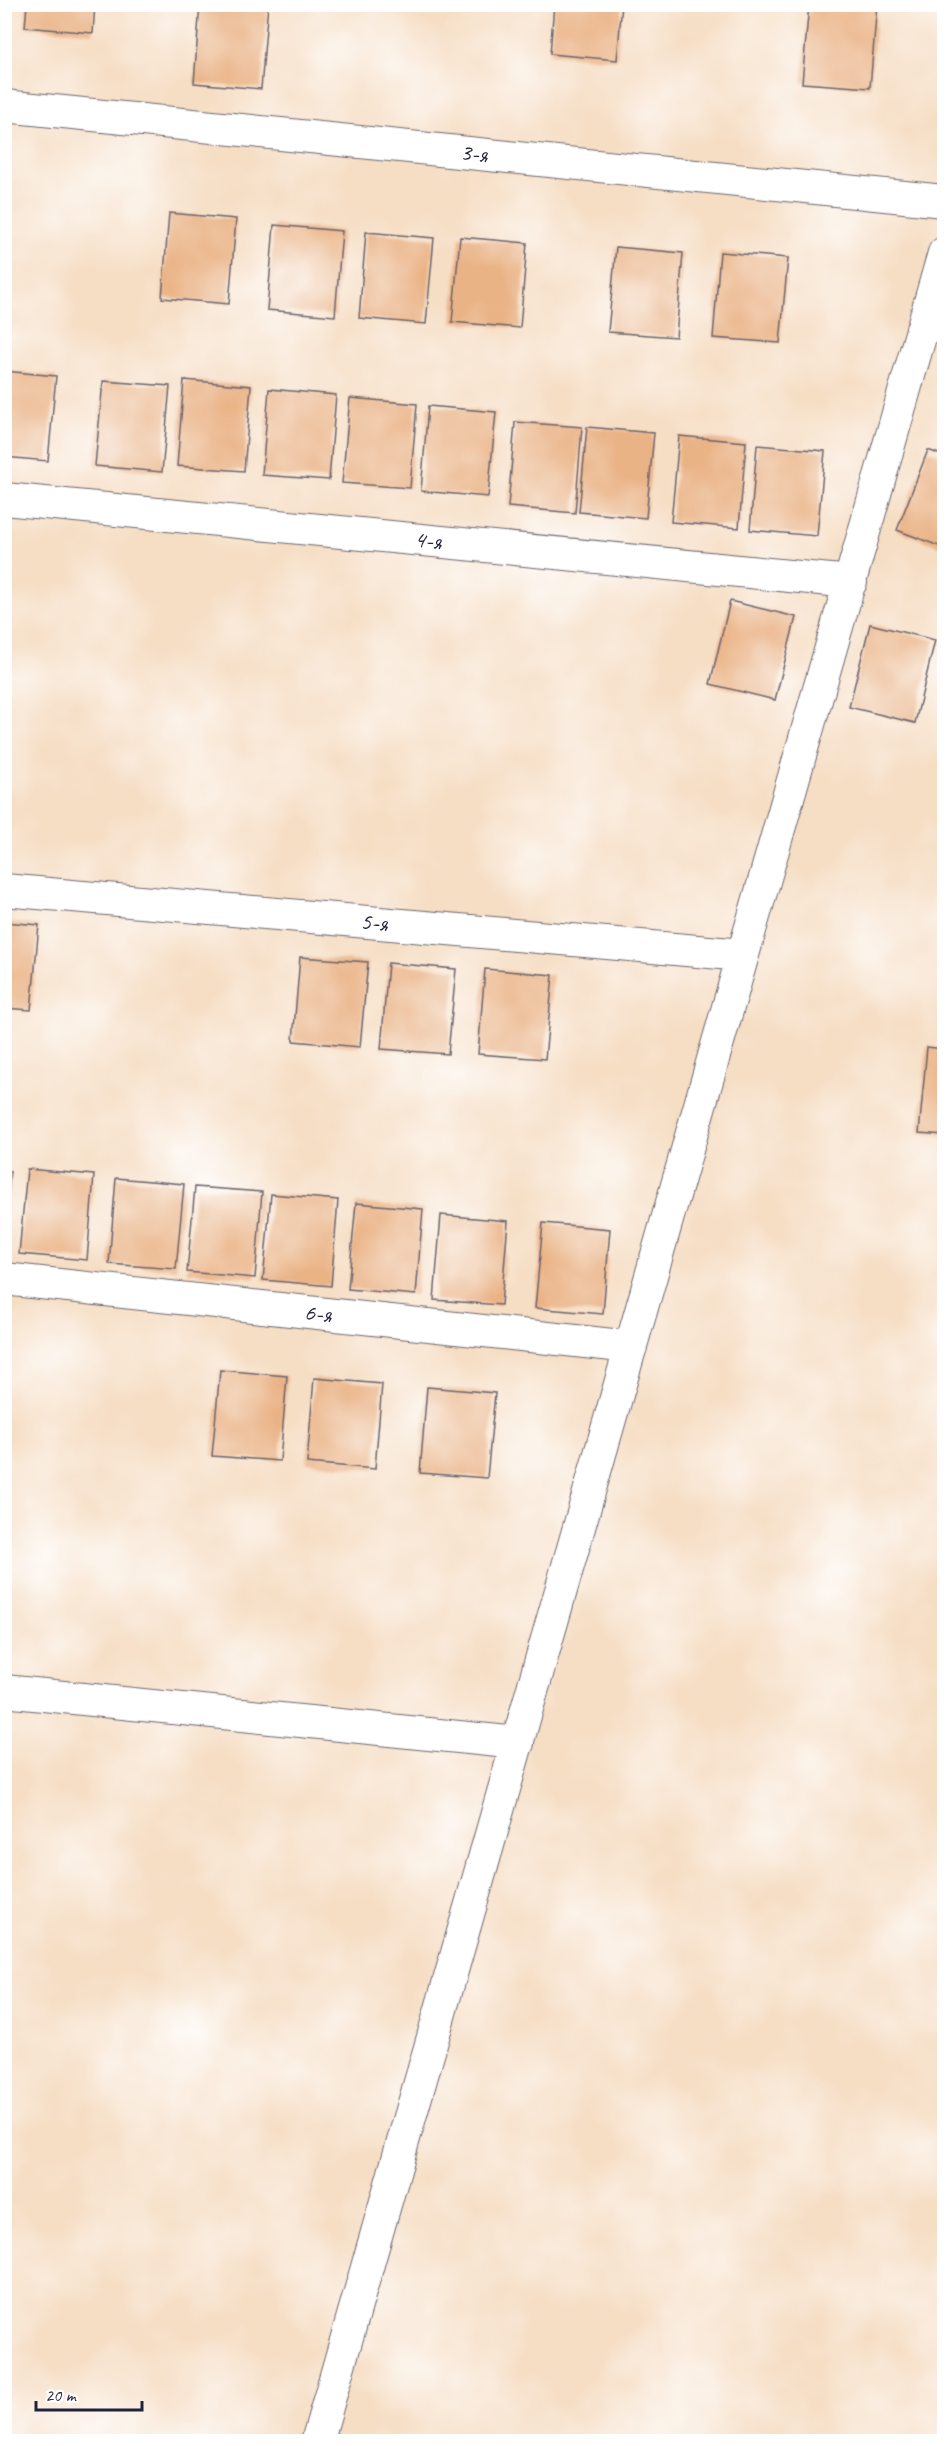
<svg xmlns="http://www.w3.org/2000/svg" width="949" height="2446" font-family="Caveat,sans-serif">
<rect width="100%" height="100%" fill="#fff"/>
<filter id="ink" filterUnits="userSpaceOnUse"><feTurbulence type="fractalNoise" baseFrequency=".0167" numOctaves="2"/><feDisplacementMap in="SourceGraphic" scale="12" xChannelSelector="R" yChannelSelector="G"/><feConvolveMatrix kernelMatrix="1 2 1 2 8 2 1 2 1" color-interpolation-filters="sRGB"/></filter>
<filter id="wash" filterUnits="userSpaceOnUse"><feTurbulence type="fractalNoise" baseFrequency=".008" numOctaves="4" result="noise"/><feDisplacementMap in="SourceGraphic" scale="24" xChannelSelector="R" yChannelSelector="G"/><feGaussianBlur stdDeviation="1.35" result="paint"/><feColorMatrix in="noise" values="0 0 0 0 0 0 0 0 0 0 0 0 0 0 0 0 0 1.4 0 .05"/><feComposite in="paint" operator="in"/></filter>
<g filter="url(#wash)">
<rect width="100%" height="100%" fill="#f6dec5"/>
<g id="blocks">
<path fill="#eab386" d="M5,4H10L8,26H5Z
M27,4H95L93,33L25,27Z
M200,4H268L261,89L194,83Z
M554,4H622L617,60L550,54Z
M809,4H877L870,88L802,83Z
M169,213L236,219L229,304L162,298Z
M274,225L342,231L335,316L267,310Z
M366,232L434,238L426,324L359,318Z
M460,237L527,243L520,328L452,322Z
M616,247L683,253L676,337L608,332Z
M720,252L788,258L780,343L713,338Z
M4,371L56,376L48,461L4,457Z
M184,380L251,386L244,471L177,466Z
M103,381L170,386L162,472L95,466Z
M269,389L336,395L329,480L262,475Z
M350,398L417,404L410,488L342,483Z
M428,406L496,412L488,497L421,491Z
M515,422L582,427L575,513L508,507Z
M587,427L654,433L646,518L579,512Z
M679,436L746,442L739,528L671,522Z
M757,445L825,451L817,536L750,530Z
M928,450L944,456V548L897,530Z
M730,601L796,617L775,700L710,684Z
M870,624L935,640L915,723L849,707Z
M4,922L39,925L31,1010L4,1008Z
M300,957L368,962L360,1047L293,1041Z
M388,963L456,969L448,1054L381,1049Z
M485,969L553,975L545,1059L478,1054Z
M927,1047L944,1049V1135L919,1133Z
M27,1169L94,1175L87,1260L19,1254Z
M4,1170L10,1171L6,1221H4Z
M116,1178L184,1184L176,1269L109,1264Z
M195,1187L262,1192L255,1278L187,1272Z
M271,1194L338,1200L331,1286L263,1280Z
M356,1203L423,1209L416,1295L348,1289Z
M441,1215L508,1221L501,1305L434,1300Z
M543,1223L610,1229L603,1314L535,1308Z
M220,1370L287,1376L280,1461L212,1456Z
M314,1378L382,1384L375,1469L307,1463Z
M427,1387L495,1393L487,1478L420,1473Z"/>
</g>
</g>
<g filter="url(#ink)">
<use href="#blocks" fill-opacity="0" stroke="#6c646b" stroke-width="1.5"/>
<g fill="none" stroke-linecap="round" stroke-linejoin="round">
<g stroke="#6c646b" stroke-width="34">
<path id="minor" d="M4,106L944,201
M4,499L851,582
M4,890L743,955
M4,1279L631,1347
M4,1691L518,1743
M317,2442L944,253"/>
</g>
<use href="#minor" stroke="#fff" stroke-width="32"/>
</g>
</g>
<g text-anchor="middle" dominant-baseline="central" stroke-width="4.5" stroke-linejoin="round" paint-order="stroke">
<g font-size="24" fill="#22223b" stroke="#fff">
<text transform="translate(474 153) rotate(6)">3-я</text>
<text transform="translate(428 540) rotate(6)">4-я</text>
<text transform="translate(374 922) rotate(5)">5-я</text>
<text transform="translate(318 1313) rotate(6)">6-я</text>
</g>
</g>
<rect width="949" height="2446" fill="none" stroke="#fff" stroke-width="24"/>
<path d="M36 2401v9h106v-9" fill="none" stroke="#22223b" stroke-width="3"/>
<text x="45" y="2401" font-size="18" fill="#22223b" stroke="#ffffff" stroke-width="4.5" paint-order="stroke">20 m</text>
</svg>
